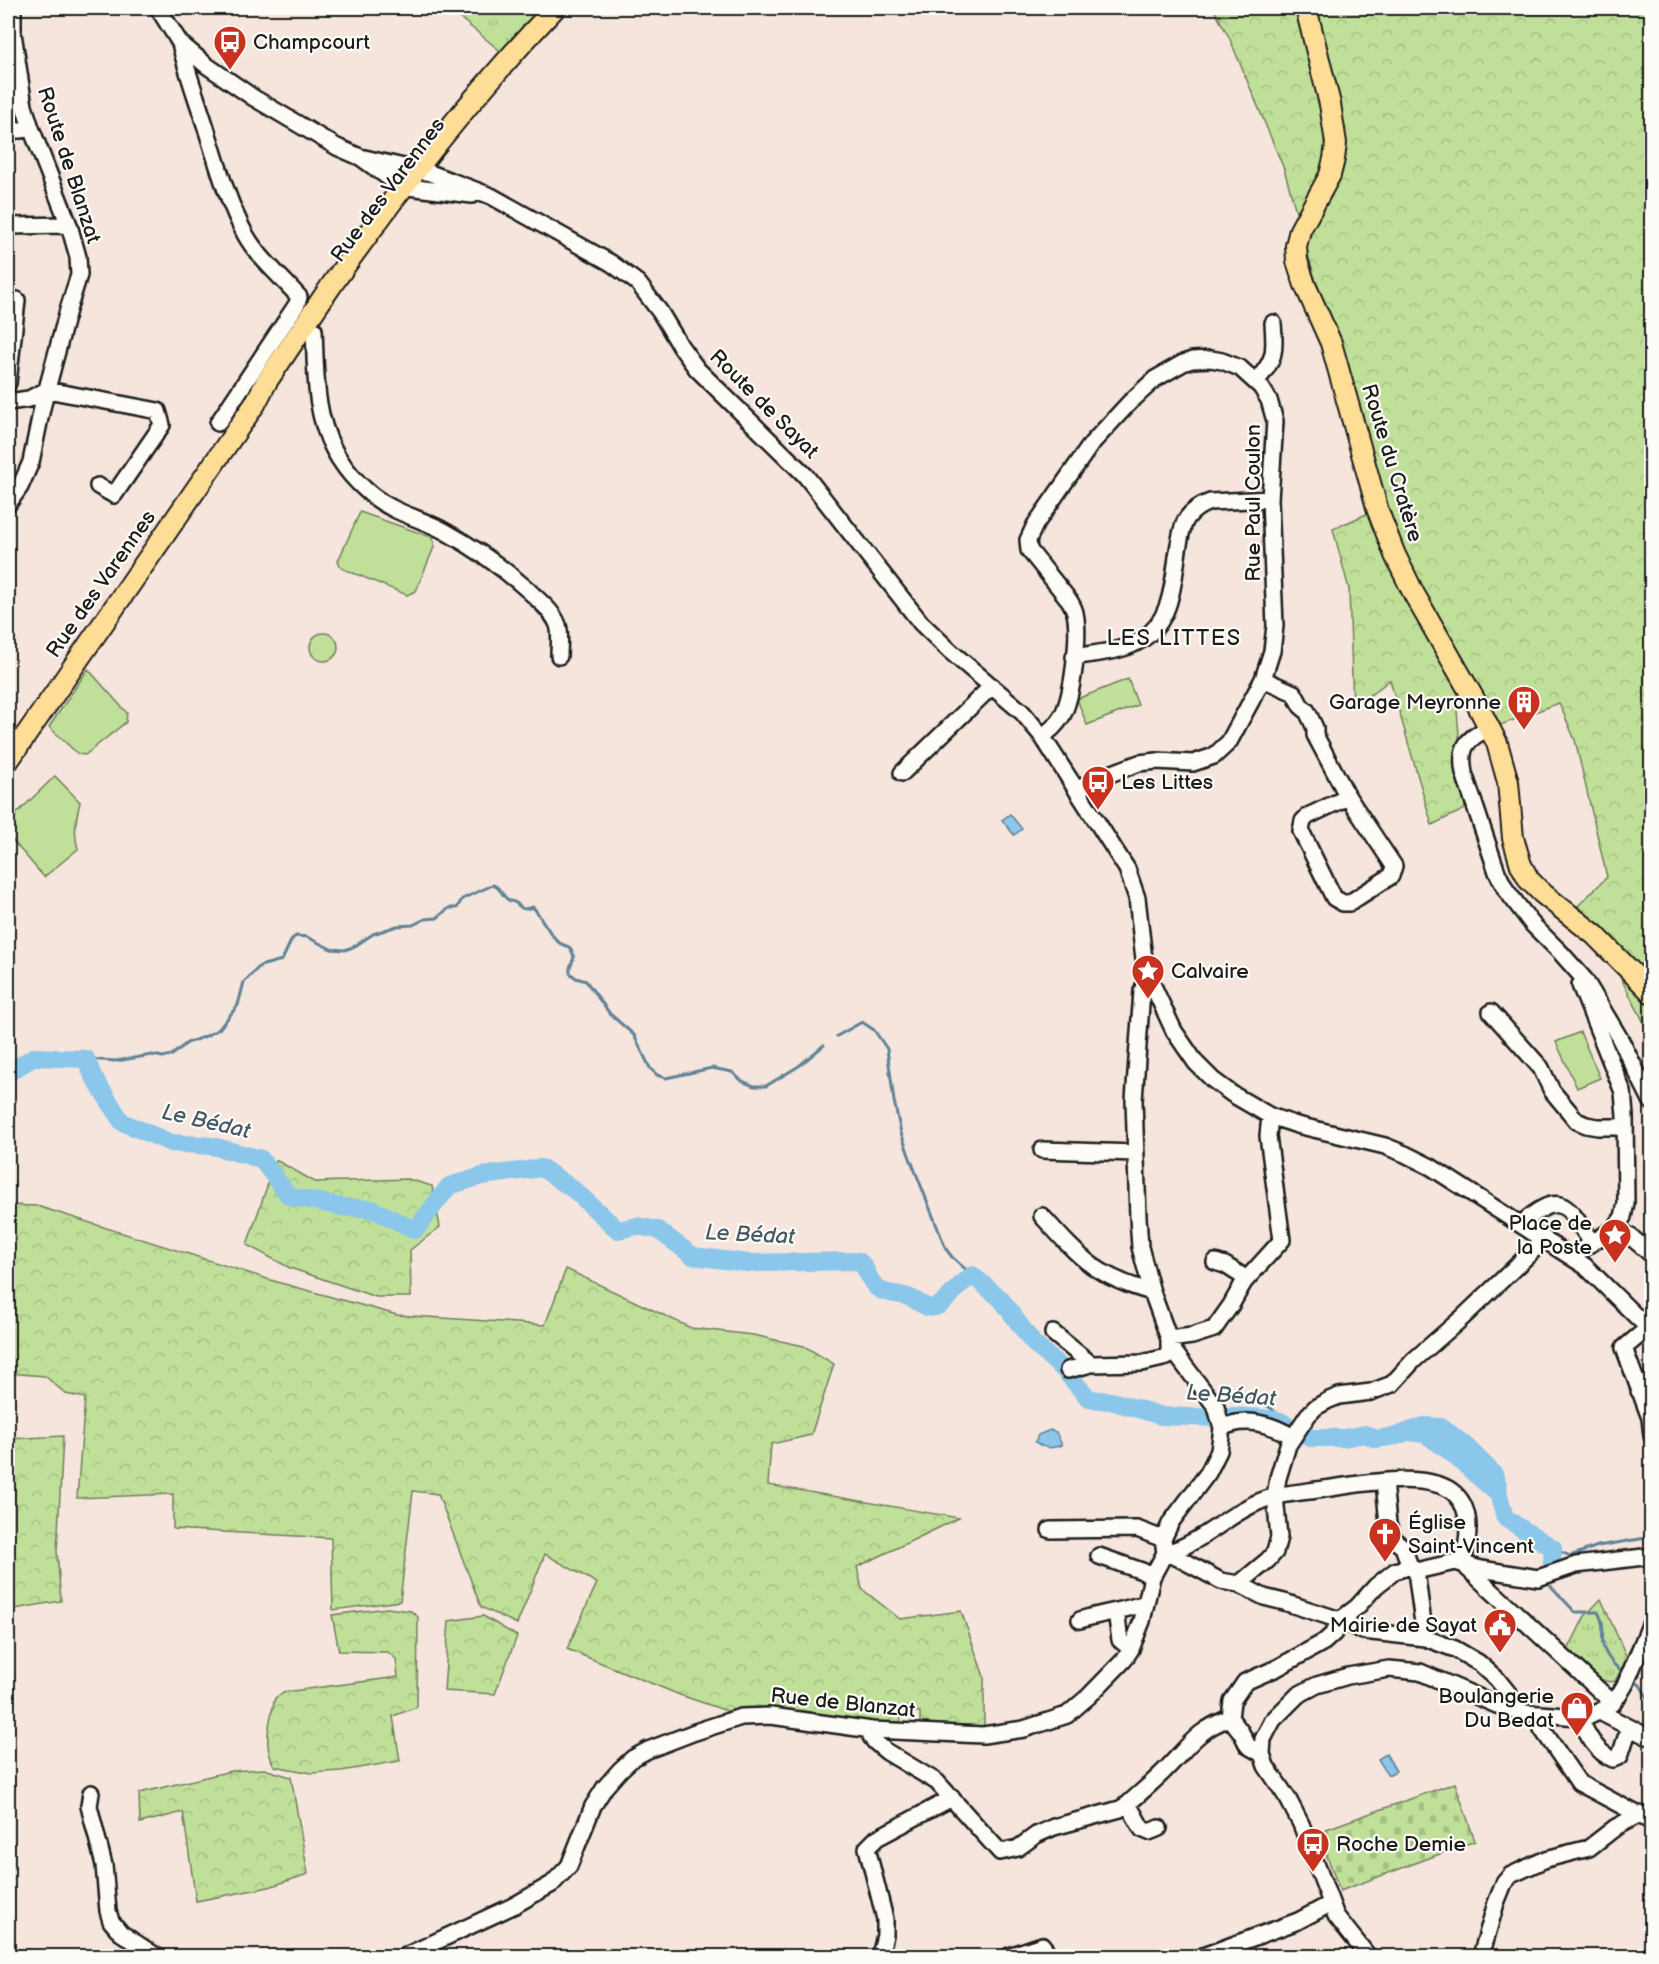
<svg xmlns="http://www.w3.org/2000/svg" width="1659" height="1964" font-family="'Balsamiq Sans',sans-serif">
<defs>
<pattern id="grass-tufts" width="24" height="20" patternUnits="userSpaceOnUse" patternTransform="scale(1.5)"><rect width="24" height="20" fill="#c0e099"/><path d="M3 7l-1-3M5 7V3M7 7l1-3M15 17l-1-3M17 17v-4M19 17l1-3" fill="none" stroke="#a4c083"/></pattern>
<pattern id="forest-crowns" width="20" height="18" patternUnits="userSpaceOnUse" patternTransform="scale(1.5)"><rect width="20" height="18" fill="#c0e099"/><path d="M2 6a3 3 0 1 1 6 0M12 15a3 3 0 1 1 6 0" fill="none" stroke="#a4c083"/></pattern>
<pattern id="cemetery-stones" width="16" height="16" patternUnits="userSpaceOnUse" patternTransform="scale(1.5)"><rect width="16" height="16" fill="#c0e099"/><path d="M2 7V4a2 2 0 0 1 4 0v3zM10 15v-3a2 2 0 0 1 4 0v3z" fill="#a4c083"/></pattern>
</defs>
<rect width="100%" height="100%" fill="#f6e5dc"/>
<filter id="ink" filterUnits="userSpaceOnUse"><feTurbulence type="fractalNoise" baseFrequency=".0167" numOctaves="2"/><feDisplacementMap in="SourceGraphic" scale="12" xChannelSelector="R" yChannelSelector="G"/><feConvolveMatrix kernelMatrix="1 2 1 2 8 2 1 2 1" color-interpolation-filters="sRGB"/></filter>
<g filter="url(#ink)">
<path fill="url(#grass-tufts)" stroke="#6e7e5a" stroke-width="1.5" d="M448,8H545L504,54Z
M1601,1599L1627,1658L1615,1681C1598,1686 1580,1662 1568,1650L1585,1616Z"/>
<path fill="url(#forest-crowns)" stroke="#6e7e5a" stroke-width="1.5" d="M1213,8H1651V1036L1602,942L1571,913L1607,877L1575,740L1559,703L1495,727L1477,684L1456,698L1465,809L1432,825L1390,680L1353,708L1349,589L1333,529L1380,508L1284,169L1229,37Z
M276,1160L315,1182L408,1179L432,1186L440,1227L410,1250L411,1297H376L290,1268L247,1245Z
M8,1205L37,1206L277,1282L397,1315L545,1325L566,1269L691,1328L753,1335L804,1346L834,1364L811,1435L771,1444L768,1485L959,1518L857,1567L862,1589L900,1619L961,1611L984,1677V1728L920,1724V1712L902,1711L900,1723L863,1724L733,1713L680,1695L567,1649L597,1583L545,1554L517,1624L481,1607L438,1494L413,1491L400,1601L333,1610L331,1538L173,1529V1494L77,1498L85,1398L66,1394L45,1376L8,1373Z
M8,1418L9,1439L63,1436L57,1552L61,1601L8,1610Z
M387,1608L411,1611L418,1617L417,1707L393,1716L400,1761L341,1771L312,1773L274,1766C262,1742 270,1722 275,1698L285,1692L398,1677L396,1659L388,1652L339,1651L332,1615Z
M483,1616L517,1636L495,1694L444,1691L449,1621Z
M264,1769L291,1777L308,1874L269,1887L196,1901L183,1812L140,1823L139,1793L231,1771Z"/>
<path fill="url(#cemetery-stones)" stroke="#6e7e5a" stroke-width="1.5" d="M1455,1783L1475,1841L1340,1891L1318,1832Z"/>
<path fill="#c0e099" stroke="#6e7e5a" stroke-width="1.5" d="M360,512L431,537L434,542V547L416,591L407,595L341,568L338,561Z
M310 647a14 14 0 1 1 28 0a14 14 0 1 1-28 0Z
M88,669L127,713L126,722L85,755L78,754L49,727Z
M1128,679L1138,705L1087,725L1077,699Z
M55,776L80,802C76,819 73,832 78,849L44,877L8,835V822Z
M1580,1032L1600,1078L1577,1088L1556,1042Z"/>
<path fill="#8bc6eb" stroke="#5f8298" stroke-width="1.5" d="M1010,814L1022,829L1014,835L1002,820Z
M1050,1430L1056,1432L1062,1445C1050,1449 1045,1449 1035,1442L1038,1435Z
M1386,1754L1396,1771L1388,1775L1378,1759Z"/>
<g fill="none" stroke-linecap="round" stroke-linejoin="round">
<path stroke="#5f8298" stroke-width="3" d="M837,1036L862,1022L874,1030L887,1049L894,1101L901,1133L910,1158L946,1249L952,1257L972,1275
M86,1059L116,1061L152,1055L163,1057L172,1055L187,1043L206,1036L219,1029L238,1005L244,982L260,966L282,960L292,939L296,936L307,937L331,949L345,950L355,946L373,934L397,926L413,925L425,919L437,918L449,908H457L462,899L493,885C501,888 501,894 507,899C510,902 513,901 516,903C524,910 522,910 533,907C540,915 552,939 561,944C571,948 570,945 574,957L570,968V973L576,978L586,981L610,1014L634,1035L650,1068L657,1075L666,1078L712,1068L732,1072L742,1081L754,1086H766L799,1066L824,1045
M1212,1394C1225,1386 1260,1399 1272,1409C1276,1412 1277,1416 1280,1421
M1553,1548L1570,1556L1598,1546L1652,1537
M1551,1586L1575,1612H1598C1606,1627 1601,1631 1603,1645C1605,1656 1617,1669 1626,1675
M1633,1680L1640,1685L1652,1705"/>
<path stroke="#8bc6eb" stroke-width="18" d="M8,1073L34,1057L86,1059L93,1076L122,1122L171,1143L212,1146L261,1159L289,1196L342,1207L372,1209L415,1230L449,1186L482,1176L542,1168L574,1190L618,1230L637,1226L658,1230L693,1256L748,1263L859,1261C868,1268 868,1281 877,1288C886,1295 898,1293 908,1297C914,1299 919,1303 925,1306C940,1314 953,1290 965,1281
M969,1278L972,1275L1001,1299L1033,1343L1064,1370L1089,1399L1111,1401L1162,1416L1218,1418L1231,1416L1262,1418L1280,1421L1311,1438H1344L1365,1434L1376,1439L1396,1436L1424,1426L1442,1427L1465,1445L1494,1474L1498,1485L1499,1495L1505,1518L1553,1548L1552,1562
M1409,1432L1425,1434L1449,1451L1499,1495"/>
<g stroke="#1c1c1c" stroke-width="20">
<path id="minor" d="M158,8L180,43L206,65L254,98L337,147L360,157L400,186L472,195
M180,43C187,73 198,102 207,131C218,166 228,202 245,234C259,259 281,276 299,297L297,304L218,423
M8,127C14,132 23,130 31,128
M360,157L430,173L491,196L611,263L638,283L660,312L681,347L697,369L805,475L921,623L950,651L1022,712L1042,736L1127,869L1137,898L1144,959L1148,975L1174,1031L1196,1063L1213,1080L1232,1094L1270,1116L1297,1125L1385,1146L1405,1154L1431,1167L1585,1266L1652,1332
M8,226L69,225
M8,299L17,300L8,383
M306,324L314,330C316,371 314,413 334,450C347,474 368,496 392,508C409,517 429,522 446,532C475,548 503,568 528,590C538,600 553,611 558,625C561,634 559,646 559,656
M1256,381C1276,360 1275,351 1273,323
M8,402L29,399L47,390L158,411L162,425L114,495L98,486
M8,504L20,487L31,462L42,408L68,310L79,275L78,257L69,225L31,128L24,106L13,33V8
M1074,657C1095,653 1123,652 1141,640C1174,620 1173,578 1179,544C1181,535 1182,525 1187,518C1193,510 1201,505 1210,502L1270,499
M1263,679L1294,693L1301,706L1307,711L1315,728V735L1348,797L1394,866L1391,876L1349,903H1343L1334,898L1301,831L1303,821L1308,816L1348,797
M1490,727C1467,739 1459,746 1464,773L1497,872L1506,890L1532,924L1561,953L1585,980L1619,1037L1652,1102
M1042,736C1051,731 1057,724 1062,716C1073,696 1080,635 1075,613C1074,608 1072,605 1069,600L1029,550L1028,540L1035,525L1092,443L1129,403L1155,379L1183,363L1192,360L1211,359L1222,361L1240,368L1261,387L1269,400L1275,421L1270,499L1275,626L1272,651L1263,679L1229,742L1214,756L1193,763L1157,761L1139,763L1094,780L1077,790
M902,773L992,686
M1151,982L1144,986L1142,991L1134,1100L1138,1217L1140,1247L1152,1292L1169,1339L1175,1353L1216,1407L1222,1428L1219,1451L1208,1473L1171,1522L1163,1539L1165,1553
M1491,1012L1541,1068L1552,1091L1577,1121L1586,1125L1598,1127H1625
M1042,1150L1136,1153
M1042,1216C1080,1258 1096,1277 1152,1292
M1521,1224C1562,1189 1567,1205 1592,1243
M1615,1228L1631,1237L1652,1255
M1572,1256L1615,1228L1623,1217L1626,1203L1625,1116L1623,1092L1580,985
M1215,1262L1225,1265L1247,1279
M1648,1328L1624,1348L1650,1418L1652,1436
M1053,1333L1091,1364L1142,1363L1167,1357L1169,1350V1339
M1169,1339L1192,1336L1214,1329L1231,1305L1244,1282L1282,1240L1268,1136L1270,1116
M1068,1370L1091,1364
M1639,1391L1652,1378
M1222,1428C1245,1416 1272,1424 1293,1437
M1384,1481L1388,1524L1393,1539L1403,1547L1410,1566
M1050,1530L1137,1529L1163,1539
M1165,1553L1178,1558L1221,1581L1239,1584L1264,1597L1284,1602L1340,1620L1363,1631L1425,1638L1455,1649L1479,1663L1497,1679L1509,1694L1512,1710
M1165,1553C1202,1544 1229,1512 1266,1499C1284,1493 1305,1492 1324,1489C1356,1485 1429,1469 1455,1494C1474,1512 1468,1541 1463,1564
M1099,1556L1142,1571L1152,1577
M1410,1566L1416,1571L1455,1562L1481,1569L1538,1578L1576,1565L1652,1556
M1467,1568L1613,1703
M1416,1571L1425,1638
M1239,1584L1268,1560L1275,1552L1279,1537L1275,1496L1278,1478L1288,1445L1308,1415L1316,1407L1329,1400L1339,1396L1371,1392L1392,1384L1414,1360L1462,1318L1545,1239
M1116,1611L1120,1640L1131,1649
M1080,1620C1102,1613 1124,1611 1145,1603
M1600,1712L1646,1736L1652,1737
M1537,1714L1542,1729L1579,1783L1652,1822
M1579,1717C1587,1734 1595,1752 1613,1759L1620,1756L1629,1728
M872,1730L871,1737L875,1742L887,1752L937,1782L1000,1852L1018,1848L1036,1835L1054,1827L1120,1809L1128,1804L1142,1829L1149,1832L1159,1828
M1262,1754L1248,1746L1241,1732L1230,1718L1232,1701L1245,1682L1277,1668L1324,1642L1334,1633L1340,1620L1357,1607L1376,1586L1395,1571L1410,1566
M91,1793L89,1806L104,1865L108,1911L111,1921L121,1933L156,1956
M1128,1804C1141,1792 1156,1780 1169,1766C1190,1744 1199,1729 1230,1718
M405,1956L513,1906L552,1884L569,1866L593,1806L605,1787L620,1770L633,1758L648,1750L695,1732L741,1717L771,1716L872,1730L983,1735L1024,1729L1067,1715L1089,1696L1124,1660L1131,1649L1142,1621L1152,1577L1165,1553
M880,1956L885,1935V1919L867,1848L877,1838L952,1798
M1009,1956L1042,1945L1050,1956
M1203,1956L1298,1921L1330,1904
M1368,1956L1336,1916L1301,1824L1288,1799L1266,1766L1262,1754L1263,1739L1273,1720L1298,1695L1317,1685L1348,1676L1389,1669L1420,1672L1497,1705L1526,1713L1579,1717L1592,1715L1608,1707L1619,1695L1626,1683L1652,1620
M1481,1956L1496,1903L1504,1883L1511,1875L1546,1859L1589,1848L1616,1827L1640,1814"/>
</g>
<g stroke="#1c1c1c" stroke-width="24">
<path id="major" d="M1306,8L1330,104L1336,143L1334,159L1330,175L1300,230L1296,246L1297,261L1305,285L1331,343L1378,511L1395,555L1414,594L1478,706L1497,743L1508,782L1513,838L1521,865L1529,880L1542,893L1595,935L1652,993
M8,761L255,404L267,381C297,337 326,291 358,248C418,164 484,83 555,8"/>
</g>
<use href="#minor" stroke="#fdfcf7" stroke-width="15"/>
<use href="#major" stroke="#fede96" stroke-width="20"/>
</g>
</g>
<defs>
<g id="bus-pin" transform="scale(1.725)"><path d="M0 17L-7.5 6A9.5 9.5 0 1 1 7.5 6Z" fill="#c8321e" stroke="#fdfcf7"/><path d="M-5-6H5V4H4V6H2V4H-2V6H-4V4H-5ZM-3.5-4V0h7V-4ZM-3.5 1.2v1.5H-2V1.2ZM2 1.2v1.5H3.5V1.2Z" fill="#fff"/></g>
<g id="building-pin" transform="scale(1.725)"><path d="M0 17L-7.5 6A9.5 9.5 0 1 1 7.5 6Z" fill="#c8321e" stroke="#fdfcf7"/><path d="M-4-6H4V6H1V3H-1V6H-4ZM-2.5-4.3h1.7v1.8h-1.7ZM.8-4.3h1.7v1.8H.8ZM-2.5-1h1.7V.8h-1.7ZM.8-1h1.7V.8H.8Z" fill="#fff"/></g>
<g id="sight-pin" transform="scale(1.725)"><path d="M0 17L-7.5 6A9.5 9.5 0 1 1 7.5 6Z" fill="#c8321e" stroke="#fdfcf7"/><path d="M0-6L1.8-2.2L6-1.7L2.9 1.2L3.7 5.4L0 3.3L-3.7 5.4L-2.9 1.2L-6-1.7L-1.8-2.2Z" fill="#fff"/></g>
<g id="church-pin" transform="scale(1.725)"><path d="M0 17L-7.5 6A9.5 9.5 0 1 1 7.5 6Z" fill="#c8321e" stroke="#fdfcf7"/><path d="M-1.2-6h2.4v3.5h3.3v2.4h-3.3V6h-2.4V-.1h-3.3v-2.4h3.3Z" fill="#fff"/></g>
<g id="civic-pin" transform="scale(1.725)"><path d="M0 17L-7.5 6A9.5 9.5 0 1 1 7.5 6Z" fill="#c8321e" stroke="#fdfcf7"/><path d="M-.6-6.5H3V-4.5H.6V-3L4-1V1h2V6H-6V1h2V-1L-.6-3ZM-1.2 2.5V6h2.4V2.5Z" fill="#fff"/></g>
<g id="shop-pin" transform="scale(1.725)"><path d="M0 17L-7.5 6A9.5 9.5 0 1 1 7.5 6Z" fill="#c8321e" stroke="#fdfcf7"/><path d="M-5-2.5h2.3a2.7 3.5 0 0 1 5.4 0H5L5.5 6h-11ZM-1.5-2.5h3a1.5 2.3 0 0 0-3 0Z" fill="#fff"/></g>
</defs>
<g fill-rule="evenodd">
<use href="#bus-pin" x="230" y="42"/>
<use href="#building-pin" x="1524" y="702"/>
<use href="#bus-pin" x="1098" y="782"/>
<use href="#sight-pin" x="1148" y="971"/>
<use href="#sight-pin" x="1615" y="1235"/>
<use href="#church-pin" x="1385" y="1534"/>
<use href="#civic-pin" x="1500" y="1625"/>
<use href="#shop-pin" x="1577" y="1708"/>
<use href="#bus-pin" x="1313" y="1844"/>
</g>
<g text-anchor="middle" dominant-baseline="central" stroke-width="4.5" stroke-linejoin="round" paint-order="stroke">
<g font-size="21" fill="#1c1c1c" stroke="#fdfcf7" text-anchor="start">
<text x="253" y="42">Champcourt</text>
<text x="1501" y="702" text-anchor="end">Garage Meyronne</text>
<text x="1121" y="782">Les Littes</text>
<text x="1171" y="971">Calvaire</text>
<text x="1592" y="1223" text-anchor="end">Place de<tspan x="1592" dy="24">la Poste</tspan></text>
<text x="1408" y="1522">Église<tspan x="1408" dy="24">Saint-Vincent</tspan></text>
<text x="1477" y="1625" text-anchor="end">Mairie de Sayat</text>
<text x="1554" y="1696" text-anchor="end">Boulangerie<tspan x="1554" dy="24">Du Bedat</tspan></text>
<text x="1336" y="1844">Roche Demie</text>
</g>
<g font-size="21" fill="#1c1c1c" stroke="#fdfcf7">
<text transform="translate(69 165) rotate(72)">Route de Blanzat</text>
<text transform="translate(388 190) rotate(-53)">Rue des Varennes</text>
<text transform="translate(764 404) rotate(45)">Route de Sayat</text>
<text transform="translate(1392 463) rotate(73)">Route du Cratère</text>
<text transform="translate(1253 503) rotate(-90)">Rue Paul Coulon</text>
<text transform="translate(101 584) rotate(-55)">Rue des Varennes</text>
<text transform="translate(843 1703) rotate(6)">Rue de Blanzat</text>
</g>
<g font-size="22" letter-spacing="1.5" fill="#1c1c1c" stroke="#fdfcf7">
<text x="1174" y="638">LES LITTES</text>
</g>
<g font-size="22" font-style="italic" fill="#435864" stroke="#fdfcf7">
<text transform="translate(206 1122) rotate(13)">Le Bédat</text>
<text transform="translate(750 1235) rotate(3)">Le Bédat</text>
<text transform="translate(1231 1396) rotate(4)">Le Bédat</text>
</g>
</g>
<rect width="1659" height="1964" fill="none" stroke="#fdfcf7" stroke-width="30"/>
<rect x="15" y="15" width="1629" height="1934" fill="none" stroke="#1c1c1c" stroke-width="2" filter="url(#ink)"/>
</svg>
